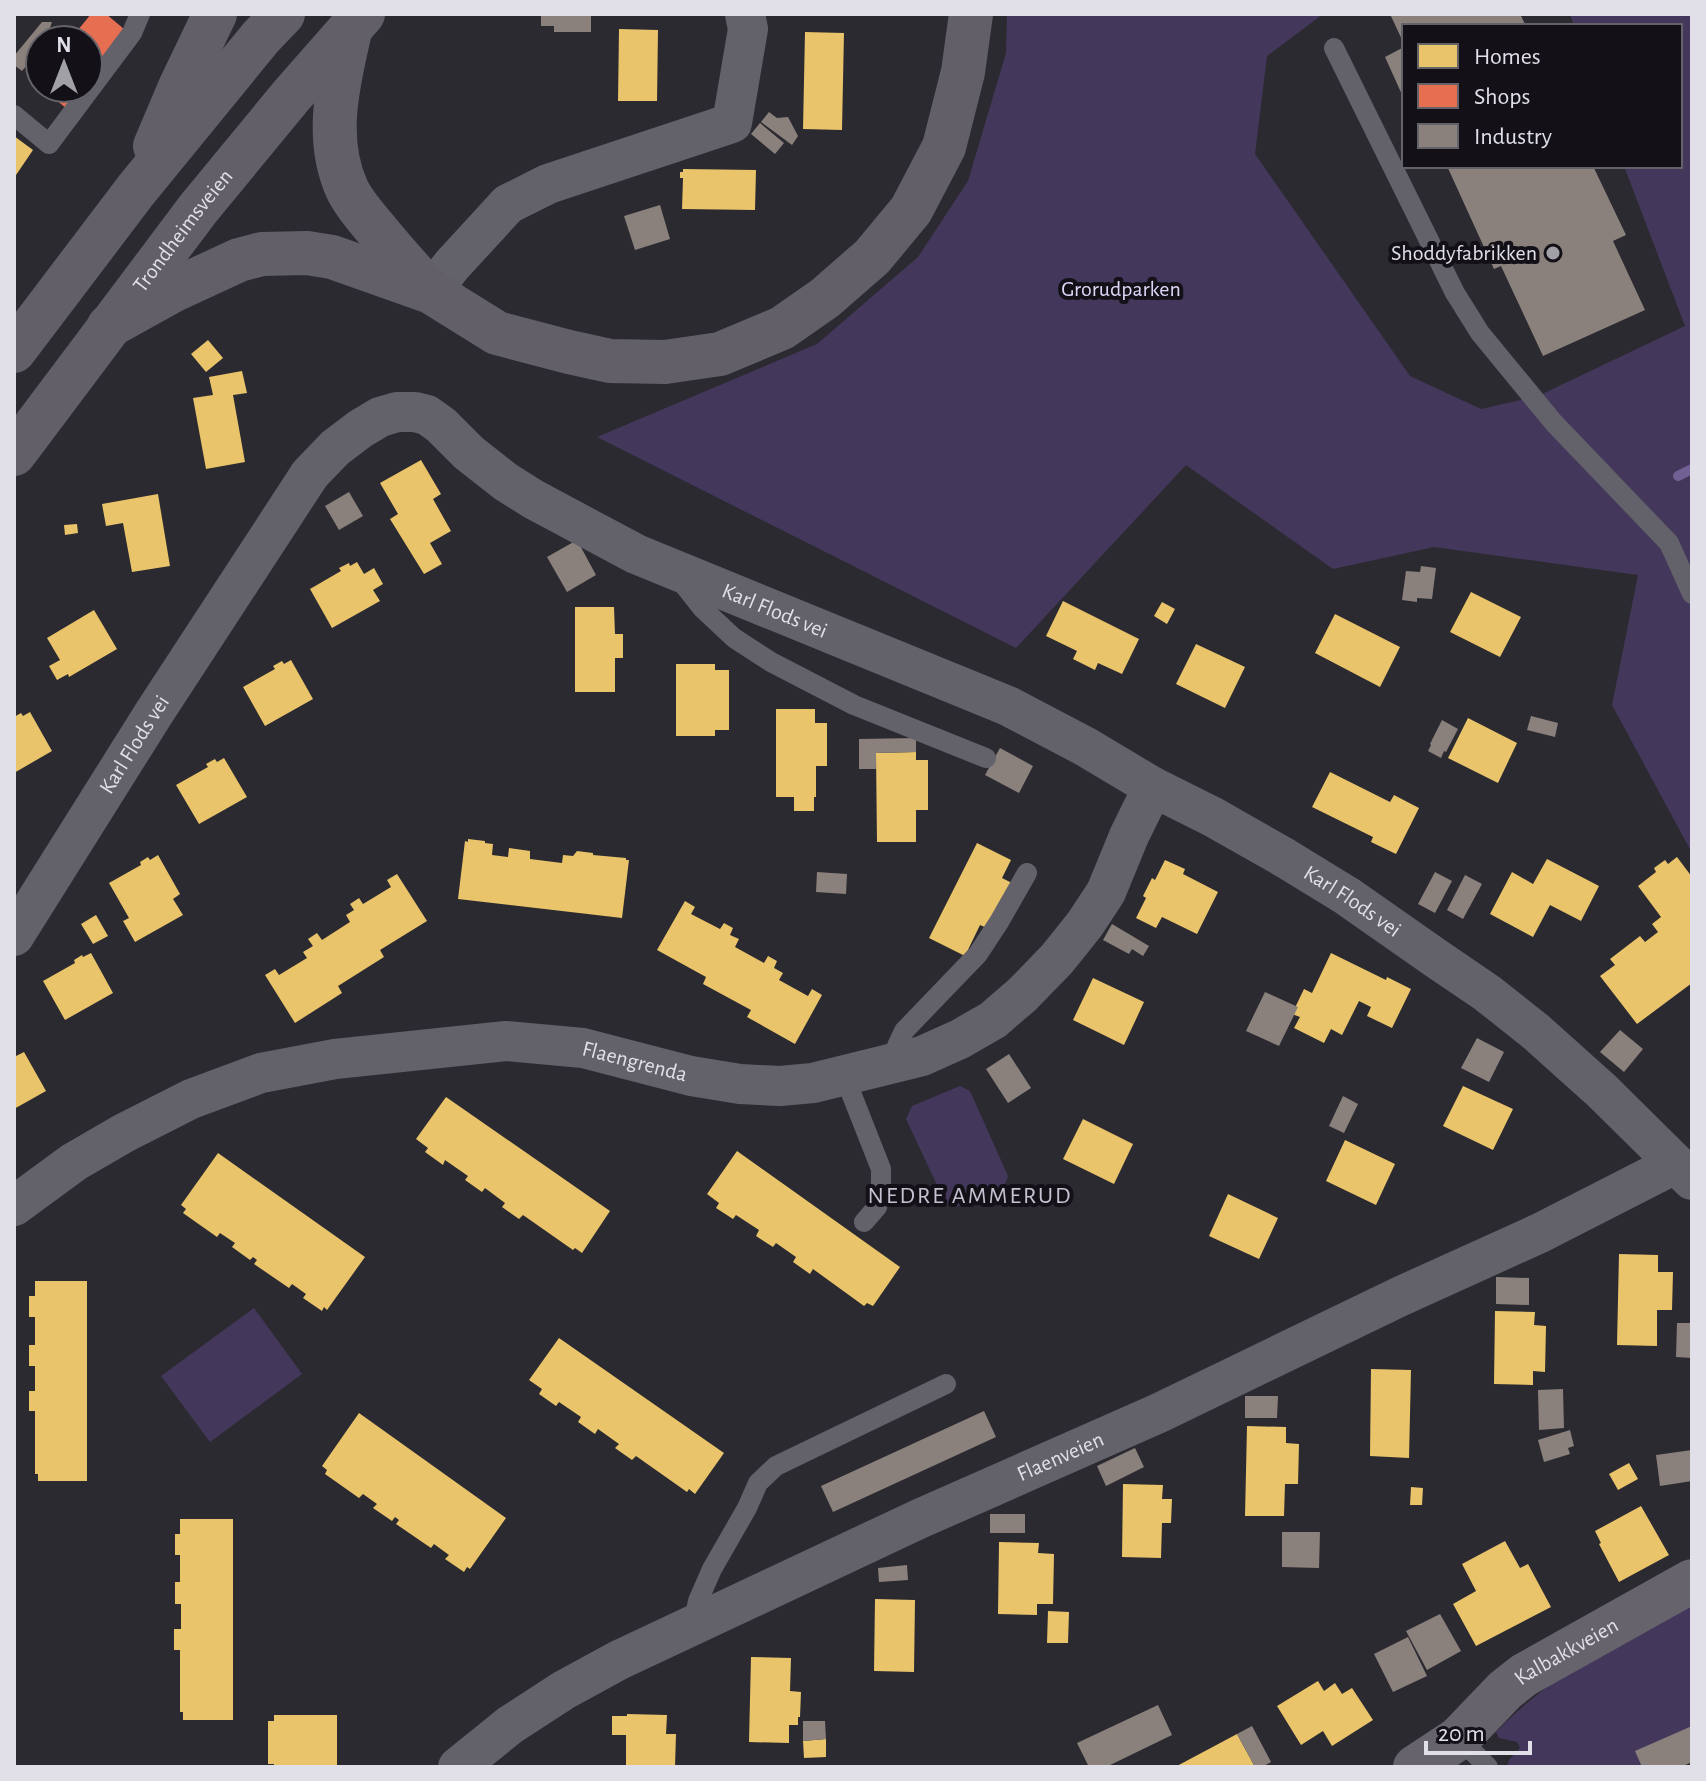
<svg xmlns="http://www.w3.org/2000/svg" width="1706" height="1781" font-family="'Alegreya Sans',sans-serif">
<rect width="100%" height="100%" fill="#2c2a31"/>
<path fill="#43385b" d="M1007,14H1323L1267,56L1255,154L1410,376L1481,409L1538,396L1685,326L1624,166H1680V26H1574L1570,14H1692V853L1612,705L1638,575L1434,547L1333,569L1186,465L1016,648L597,437L817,344L918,257L968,181L1006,53Z
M960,1086L970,1091L1008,1176L1004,1187L956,1207L946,1204L906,1119L912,1106Z
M254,1308L302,1374L210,1442L161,1376Z
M1692,1600V1727L1644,1767H1507L1509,1760L1520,1748L1517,1742L1499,1738L1496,1732C1550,1675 1624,1639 1692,1600Z"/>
<path fill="#e9c46a" d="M619,29L658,30L657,101H618Z
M805,32L844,33L842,130L803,129Z
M14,136L33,150L14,178Z
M683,169L756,170L755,210L682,209L683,178H680V172H683Z
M208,340L223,358L206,372L191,354Z
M242,371L247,393L233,395L245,462L206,469L193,398L213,395L209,377Z
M421,460L441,494L433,499L451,531L430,543L442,564L424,574L390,519L398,514L380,483Z
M158,494L170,566L132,572L123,523L106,526L102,504Z
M77,524L78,533L65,535L64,525Z
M357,562L364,574L374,568L383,584L373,590L380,601L332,628L310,589L341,571L339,568L349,563L350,566Z
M1471,592L1521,617L1500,657L1450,632Z
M1063,601L1139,639L1122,674L1098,663L1095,670L1073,659L1077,651L1046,636Z
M1162,602L1175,609L1167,624L1154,616Z
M575,607H614L615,634H623V658H615V692H575Z
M94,610L117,649L69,677L68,674L57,680L49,666L60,660L47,638Z
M1335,614L1400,647L1380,687L1315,653Z
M1196,644L1245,667L1225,708L1176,684Z
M291,660L313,699L265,726L243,687L275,669L273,666L282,661L284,664Z
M676,664H715V670H729V730H715V736H676Z
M776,709H815V723H827V766H816V797H814V811H794V797H776Z
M30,712L52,751L14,773V717L21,713L23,716Z
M1468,718L1517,743L1498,783L1448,758Z
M916,752V760H928V810H916V842H877L876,753Z
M224,758L247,797L199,824L176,785L208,767L206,764L215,759L217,762Z
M1330,772L1390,802L1394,795L1419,808L1396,854L1371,842L1373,837L1312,807Z
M468,839L485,841V843L493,844L492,855L508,857L509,848L530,851V859L562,863L563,855L573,856L577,851L593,853V855L626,858V860H629L622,918L458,899L465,841L468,842Z
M977,843L1011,860L1002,878L1012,883L989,929L980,925L965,956L929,938Z
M158,855L180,894L173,899L183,915L135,942L123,921L129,918L109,883L141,865L140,862L148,857L150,860Z
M1677,857L1692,877V971L1690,973L1692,975V983L1637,1024L1600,976L1615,965L1610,959L1640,936L1645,942L1658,932L1652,924L1661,917L1638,886L1656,872L1654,868L1665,860L1668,864Z
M1547,859L1599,886L1581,921L1550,905L1533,937L1490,914L1512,872L1533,884Z
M1165,860L1185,869L1183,874L1218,892L1197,934L1162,917L1156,928L1136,918L1146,898L1143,896L1152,878L1155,880Z
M397,874L427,921L380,950L384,957L338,986L342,993L295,1023L265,975L275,969L279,975L307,958L303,952L313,946L308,939L317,933L322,940L350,922L346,915L354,910L350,904L359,898L363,904L391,887L387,880Z
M685,901L695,907L691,914L720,929L724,923L733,928L730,935L739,939L735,947L764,963L768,956L777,961L774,968L783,973L779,980L808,996L812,989L822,995L795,1044L747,1017L751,1010L703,984L706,977L657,950Z
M96,915L108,936L93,944L81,924Z
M91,953L113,993L65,1020L43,981L75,963L74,960L82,955L83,957Z
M1331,953L1386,980L1387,977L1411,989L1392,1028L1367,1016L1371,1007L1359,1001L1342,1035L1331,1029L1324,1043L1294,1028L1300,1017L1292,1014L1304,989L1312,993Z
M1093,978L1144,1002L1124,1045L1073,1020Z
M24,1052L46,1091L14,1109V1057Z
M1463,1086L1513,1109L1493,1150L1443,1126Z
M446,1097L610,1211L582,1253L575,1248L573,1250L523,1215L519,1219L502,1207L505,1203L485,1188L482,1192L465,1180L468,1176L445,1160L443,1165L425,1152L428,1148L416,1139Z
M1083,1119L1133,1144L1114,1184L1063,1159Z
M1345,1140L1395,1164L1376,1205L1326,1181Z
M737,1151L900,1267L873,1306L867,1303L864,1306L813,1269L810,1274L793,1262L796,1257L776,1243L773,1247L756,1236L759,1230L736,1215L733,1219L716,1208L719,1203L707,1194Z
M218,1153L365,1257L327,1310L324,1307L322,1311L303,1298L306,1294L292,1284L289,1288L254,1264L257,1260L253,1257L250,1260L232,1247L235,1243L220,1233L217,1237L183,1213L186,1209L181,1205Z
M1228,1194L1278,1218L1259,1259L1209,1236Z
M1619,1254L1658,1255V1272H1673L1672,1310H1657V1346L1617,1345Z
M35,1281H87V1481H38V1474H35V1411H29V1391H35V1366H29V1345H35V1317H29V1296H35Z
M1495,1311L1535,1312L1534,1325L1546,1326L1545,1372L1533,1371V1385L1494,1384Z
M559,1338L724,1453L695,1494L689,1489L687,1492L636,1456L632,1460L615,1448L619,1444L598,1429L595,1434L578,1422L581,1417L559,1402L556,1406L539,1394L542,1389L529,1380Z
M1371,1369L1411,1370L1409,1458L1370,1456Z
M359,1413L506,1518L470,1569L467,1567L464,1572L445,1559L449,1555L434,1544L431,1548L396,1524L399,1520L395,1517L392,1521L373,1508L377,1504L363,1494L359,1498L325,1474L327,1470L322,1466Z
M1247,1426L1286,1427V1443L1299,1444L1298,1484H1285L1284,1516H1245Z
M1629,1463L1638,1479L1618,1490L1609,1474Z
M1123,1484L1163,1485L1162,1499H1172L1171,1523H1162L1161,1558L1122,1557Z
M1411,1487L1423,1488L1422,1505H1410Z
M1641,1506L1669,1555L1619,1582L1599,1544L1601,1543L1595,1531Z
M180,1519H233V1720H183V1712H180V1650H174V1629H181V1604H175V1582H180V1555H175V1534H180Z
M1505,1541L1520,1568L1528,1564L1551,1607L1476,1646L1453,1604L1476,1591L1462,1564Z
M999,1542L1039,1543L1038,1553L1054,1554L1053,1604H1037V1615L998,1614Z
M875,1599L915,1600L914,1672L874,1671Z
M1048,1611L1069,1612L1068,1643H1047Z
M751,1657L791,1658L790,1691L801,1692L800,1717H798V1725H789V1743L749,1742Z
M1318,1681L1324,1691L1335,1683L1342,1694L1352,1688L1373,1720L1332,1746L1323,1731L1301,1745L1277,1706Z
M627,1714L667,1715L666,1734H676L675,1767H626V1735H612V1716H627Z
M274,1715H337V1767H274V1764H268V1721H274Z
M1237,1734L1255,1767H1175Z
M826,1739V1757L804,1758L803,1741Z"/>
<path fill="#e76f51" d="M91,14H106L130,34L88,84V40H62L73,26L78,30Z
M40,66V86L31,76Z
M42,88H85L67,109Z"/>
<path fill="#8a817c" d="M541,14H591V32H554V26H541Z
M1390,14H1520L1526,26H1404V44Z
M42,22H52L48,34L50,36L47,40H40V49L22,71L14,65V56Z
M1404,47V99L1385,57Z
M769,112L777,118L788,117L798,136L792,145L761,122Z
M760,123L784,143L775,154L751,134Z
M1447,166H1593L1626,235L1613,241L1645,310L1543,356L1501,266L1494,269Z
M660,205L670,239L635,250L624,216Z
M349,492L363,516L339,530L325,506Z
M577,540L596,575L567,592L547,557Z
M1421,566L1436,568L1432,599L1417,598V602L1402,600L1406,571L1420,572Z
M1531,716L1558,723L1555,737L1527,730Z
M1442,720L1458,729L1446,752L1444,751L1441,758L1428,751L1431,745L1430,744Z
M916,738V752L876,753V769H859V739Z
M1000,748L1033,766L1019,793L985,775Z
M817,872L847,874L846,894L816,892Z
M1435,872L1452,881L1435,913L1418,904Z
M1465,875L1482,884L1463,919L1447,910Z
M1112,924L1149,946L1143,956L1132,949L1129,954L1103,940Z
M1265,992L1298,1007L1279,1046L1246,1031Z
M1620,1030L1643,1049L1624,1072L1600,1052Z
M1477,1038L1504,1052L1489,1082L1461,1068Z
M1009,1054L1031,1088L1008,1103L986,1069Z
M1343,1096L1358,1104L1344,1133L1329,1126Z
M1496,1277L1529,1278V1305L1496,1304Z
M1677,1323H1692V1358L1676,1357Z
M1563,1389L1564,1428L1539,1430L1538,1390Z
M1245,1396H1278L1277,1418H1245Z
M984,1411L996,1437L833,1512L821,1486Z
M1570,1430L1574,1446L1568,1448L1570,1454L1544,1462L1538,1440Z
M1135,1448L1144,1467L1106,1486L1097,1466Z
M1692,1450V1481L1660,1486L1656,1455Z
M990,1514H1025V1533H990Z
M1282,1532H1320L1319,1568L1282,1567Z
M907,1565L908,1580L879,1582L878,1568Z
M1440,1614L1461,1651L1427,1670L1406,1631Z
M1408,1637L1427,1676L1393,1692L1374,1654Z
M1158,1705L1172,1735L1106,1767H1089L1077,1743Z
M803,1721H825L826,1739L803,1741Z
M1252,1726L1271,1762L1262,1767H1255L1237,1734Z
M1692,1726V1762L1681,1767H1642L1635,1751Z"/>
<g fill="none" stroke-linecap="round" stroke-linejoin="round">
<path stroke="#706093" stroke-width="10" d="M1678,476L1692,469"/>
<path stroke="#636169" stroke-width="20" d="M1334,48L1455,293L1480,333L1554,423L1669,543L1692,594
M14,115L49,144L132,33L140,14
M680,580L703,609L734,638L771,662L854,705L986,758
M893,1063L897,1046L904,1031L978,954L999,922L1027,873
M844,1075L881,1169V1193L877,1207L864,1222
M693,1624L698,1601L712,1569L747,1508L758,1483L776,1466L946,1384
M1459,1738L1488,1767"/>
<g stroke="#636169" stroke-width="40">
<path d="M431,292L452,265L508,204L548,184L732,123L748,29L745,14"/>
<path id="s1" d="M14,936L154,713L310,474L335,448L360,429L380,417L397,412H415L427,415L441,425L469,453L506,482L533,499L636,554L1008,706L1086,747L1153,787L1213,817L1285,858L1347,896L1437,959L1487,993L1535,1031L1602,1091L1692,1180"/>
<path id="s2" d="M14,1206L74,1162L124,1133L191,1099L261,1073L335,1059L506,1041L583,1048L691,1076L740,1084L780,1086L813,1083L922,1056L960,1039L993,1020L1022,995L1057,959L1085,924L1106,892L1129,836L1153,787"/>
<path id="s3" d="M458,1767L510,1725L564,1690L619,1660L919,1519L1159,1413L1401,1296L1540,1233L1675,1164"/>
</g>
<path stroke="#66636c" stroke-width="44" id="s4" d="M1415,1767L1459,1738L1505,1690L1524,1675L1692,1581"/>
<g stroke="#625f68" stroke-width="44">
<path d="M350,31C338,83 324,138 347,189C354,204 366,217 376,229C393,250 411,270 429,290"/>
<path d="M155,146L180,87L215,14"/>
<path d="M109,326L174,290L239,260L262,254L307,253L332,257L431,292L497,333L569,352L610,361L665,362L720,354L782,328L825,298L872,257L911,210L944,147L963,72L971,14"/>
<path d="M14,351L136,190L261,37L283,14"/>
<path id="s5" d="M14,454L198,209L291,96L363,14"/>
</g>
</g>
<circle fill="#a2a0a7" stroke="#131117" stroke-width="3" cx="1553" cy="253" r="8"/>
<g text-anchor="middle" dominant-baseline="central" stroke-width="8" stroke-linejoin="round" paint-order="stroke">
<g font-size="22" fill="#e1dfe7" stroke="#131117">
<text stroke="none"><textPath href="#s5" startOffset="280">Trondheimsveien</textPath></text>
<text stroke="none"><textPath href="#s1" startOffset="1090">Karl Flods vei</textPath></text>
<text stroke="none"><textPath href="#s1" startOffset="226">Karl Flods vei</textPath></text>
<text stroke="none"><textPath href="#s1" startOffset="1738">Karl Flods vei</textPath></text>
<text stroke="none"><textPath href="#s2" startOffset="660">Flaengrenda</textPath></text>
<text stroke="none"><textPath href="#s3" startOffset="680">Flaenveien</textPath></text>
<text stroke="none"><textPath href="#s4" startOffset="192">Kalbakkveien</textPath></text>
</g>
<g font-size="22" fill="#e1dfe7" stroke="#131117" text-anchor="end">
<text x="1537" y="253">Shoddyfabrikken</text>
</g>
<g font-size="22" fill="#dfd6f7" stroke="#131117">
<text x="1121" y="289">Grorudparken</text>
</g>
<g font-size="24" letter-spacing="2" fill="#c5c1d1" stroke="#131117">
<text x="970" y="1196">NEDRE AMMERUD</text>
</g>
</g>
<rect width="1706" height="1781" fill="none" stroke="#e1dfe7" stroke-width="32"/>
<rect x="1402" y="24" width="280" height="144" fill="#131117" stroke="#65636a" stroke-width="2"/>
<rect x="1418" y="44" width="40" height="24" fill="#e9c46a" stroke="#65636a" stroke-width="2"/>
<text x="1474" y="64" font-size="24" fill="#e1dfe7">Homes</text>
<rect x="1418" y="84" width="40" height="24" fill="#e76f51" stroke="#65636a" stroke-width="2"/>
<text x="1474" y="104" font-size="24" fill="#e1dfe7">Shops</text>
<rect x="1418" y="124" width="40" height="24" fill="#8a817c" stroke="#65636a" stroke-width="2"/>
<text x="1474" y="144" font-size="24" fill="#e1dfe7">Industry</text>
<g transform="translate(64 64)"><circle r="38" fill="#131117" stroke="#65636a" stroke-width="2"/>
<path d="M0-6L14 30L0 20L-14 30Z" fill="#a2a0a7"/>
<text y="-12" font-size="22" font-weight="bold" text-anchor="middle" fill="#e1dfe7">N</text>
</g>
<path d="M1426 1741v12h104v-12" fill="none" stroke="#e1dfe7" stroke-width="4"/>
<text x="1438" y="1741" font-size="24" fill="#e1dfe7" stroke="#131117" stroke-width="6" paint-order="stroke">20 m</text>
</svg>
